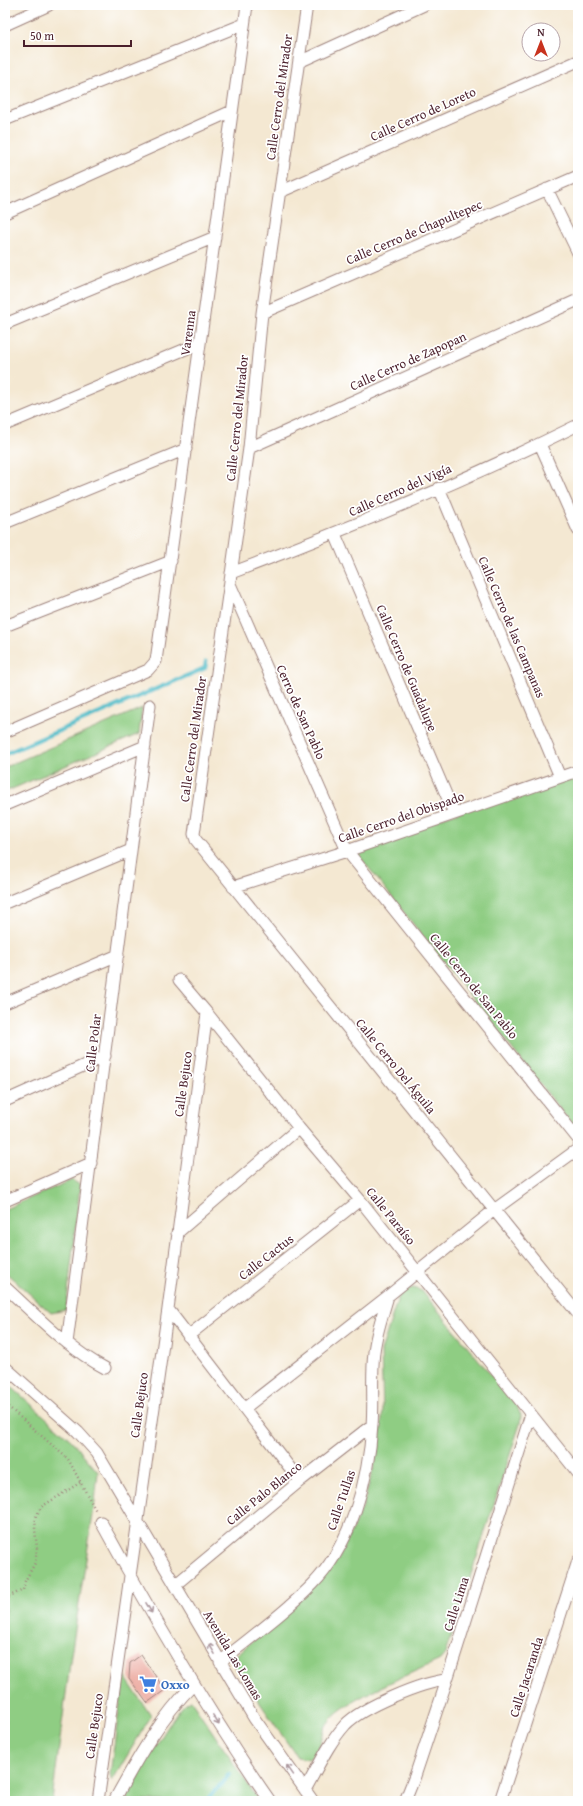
<svg xmlns="http://www.w3.org/2000/svg" width="583" height="1806" font-family="'Gentium Book Plus',serif">
<rect width="100%" height="100%" fill="#fff"/>
<filter id="ink" filterUnits="userSpaceOnUse"><feTurbulence type="fractalNoise" baseFrequency=".025" numOctaves="2"/><feDisplacementMap in="SourceGraphic" scale="8" xChannelSelector="R" yChannelSelector="G"/><feConvolveMatrix kernelMatrix="1 2 1 2 8 2 1 2 1" color-interpolation-filters="sRGB"/></filter>
<filter id="wash" filterUnits="userSpaceOnUse"><feTurbulence type="fractalNoise" baseFrequency=".012" numOctaves="4" result="noise"/><feDisplacementMap in="SourceGraphic" scale="16" xChannelSelector="R" yChannelSelector="G"/><feGaussianBlur stdDeviation="0.9" result="paint"/><feColorMatrix in="noise" values="0 0 0 0 0 0 0 0 0 0 0 0 0 0 0 0 0 1.4 0 .05"/><feComposite in="paint" operator="in"/></filter>
<g filter="url(#wash)">
<rect width="100%" height="100%" fill="#f4e8d2"/>
<path fill="#8fcd83" stroke="#6c7657" d="M142,708L139,734L5,792V767Z
M578,772V1126L575,1128L353,848Z
M72,1180L80,1185L66,1310L51,1313L5,1272V1209Z
M414,1288L422,1291L516,1405L521,1415L520,1424L445,1654L440,1660C415,1672 344,1700 330,1720C319,1733 325,1747 309,1759L297,1757L236,1668L234,1657L305,1596L339,1558L363,1506L379,1448L383,1410L381,1351L398,1298L406,1289Z
M5,1381L72,1441L98,1472L95,1502L71,1655L52,1801H5Z
M124,1675L151,1716L112,1781L110,1774Z
M190,1700H191L259,1801H126C135,1783 175,1707 190,1700Z"/>
<g fill="none" stroke-linecap="round" stroke-linejoin="round">
<path stroke="#4cbac6" stroke-width="4.5" d="M5,754L205,668L206,662
M207,1801L215,1790L222,1784L229,1774"/>
</g>
<g id="blocks">
<path fill="#eca99f" d="M141,1655L165,1690L147,1703L129,1678L130,1663Z"/>
</g>
</g>
<g filter="url(#ink)">
<use href="#blocks" fill-opacity="0" stroke="#9f847e" stroke-width="1"/>
<g fill="none" stroke-linecap="round" stroke-linejoin="round">
<g stroke="#9f847e" stroke-width="13">
<path id="minor" d="M307,5L262,313L249,448L194,834L196,840L578,1314
M5,25L49,5
M299,62L424,5
M5,120L244,24
M547,189L578,253
M280,192L578,61
M5,213L232,111
M262,313L578,176
M5,324L215,237
M5,425L200,343
M540,444L578,530
M249,448L578,300
M439,488L560,777
M5,523L186,449
M335,534L454,813
M231,573C348,529 465,481 578,425
M230,584L347,851L578,1139
M5,626L171,561
M5,732L148,670L156,661L247,5
M5,805L145,746
M233,887L347,851L578,771
M5,903L131,850
M179,980L207,1013L299,1128L360,1200L578,1473
M5,1003L118,955
M5,1101L105,1056
M5,1201L91,1163
M177,1233L299,1128
M5,1287C37,1316 67,1348 105,1368
M168,1309L300,1481
M188,1336L360,1200
M67,1343L150,705
M5,1367L78,1432L97,1453L254,1718L313,1801
M245,1408L388,1296L494,1210L578,1149
M101,1522C153,1617 208,1712 270,1801
M175,1585L300,1481L372,1425
M220,1662C251,1637 285,1613 313,1584C351,1545 369,1478 372,1425C374,1401 371,1376 374,1352C376,1333 383,1314 388,1296
M305,1790C317,1769 328,1744 345,1725C362,1707 422,1682 447,1680
M98,1801L168,1309L207,1013
M114,1801C137,1759 160,1718 194,1684
M405,1801L415,1776L447,1680L531,1414
M500,1801L578,1561"/>
</g>
<path stroke="#9f847e" stroke-width="2.5" stroke-dasharray="1 3" stroke-linecap="butt" d="M5,1404L68,1459L96,1511
M5,1598L23,1590L25,1581L35,1563L37,1549L35,1529L36,1517L41,1507L81,1482"/>
<use href="#minor" stroke="#fff" stroke-width="11"/>
</g>
<defs><path id="oneway-shaft" d="M-6 0H5M1.5-3L5.5 0L1.5 3" fill="none" stroke-width="1.6" stroke-linecap="round" stroke-linejoin="round"/></defs>
<g stroke="#ae9aa0">
<use href="#oneway-shaft" transform="translate(149 1608) rotate(60)"/>
<use href="#oneway-shaft" transform="translate(212 1649) rotate(-120)"/>
<use href="#oneway-shaft" transform="translate(216 1720) rotate(58)"/>
<use href="#oneway-shaft" transform="translate(290 1770) rotate(-125)"/>
</g>
</g>
<defs>
<g id="supermarket-bare" transform="scale(1.38)"><path d="M-6-5.5h2.5l.6 2H6L4.5 2H-2.5L-4.4-4H-6ZM-1.5 3.2a1.3 1.3 0 1 0 .1 0ZM3 3.2a1.3 1.3 0 1 0 .1 0Z" fill="#3f7fe0" stroke="#fff" stroke-width="2.5" paint-order="stroke"/></g>
</defs>
<g fill-rule="evenodd">
<use href="#supermarket-bare" x="148" y="1684"/>
</g>
<g text-anchor="middle" dominant-baseline="central" stroke-width="3.5" stroke-linejoin="round" paint-order="stroke">
<g font-size="13" fill="#4a1f2b" stroke="#fff">
<text transform="translate(279 97) rotate(-82)">Calle Cerro del Mirador</text>
<text transform="translate(423 114) rotate(-24)">Calle Cerro de Loreto</text>
<text transform="translate(414 232) rotate(-23)">Calle Cerro de Chapultepec</text>
<text transform="translate(188 333) rotate(-82)">Varenna</text>
<text transform="translate(408 361) rotate(-24)">Calle Cerro de Zapopan</text>
<text transform="translate(237 418) rotate(-84)">Calle Cerro del Mirador</text>
<text transform="translate(400 490) rotate(-24)">Calle Cerro del Vigía</text>
<text transform="translate(512 627) rotate(67)">Calle Cerro de las Campanas</text>
<text transform="translate(407 668) rotate(67)">Calle Cerro de Guadalupe</text>
<text transform="translate(301 712) rotate(66)">Cerro de San Pablo</text>
<text transform="translate(193 739) rotate(-82)">Calle Cerro del Mirador</text>
<text transform="translate(401 817) rotate(-19)">Calle Cerro del Obispado</text>
<text transform="translate(474 986) rotate(51)">Calle Cerro de San Pablo</text>
<text transform="translate(93 1043) rotate(-83)">Calle Polar</text>
<text transform="translate(396 1066) rotate(51)">Calle Cerro Del Águila</text>
<text transform="translate(183 1084) rotate(-82)">Calle Bejuco</text>
<text transform="translate(391 1216) rotate(51)">Calle Paraíso</text>
<text transform="translate(266 1257) rotate(-38)">Calle Cactus</text>
<text transform="translate(139 1405) rotate(-82)">Calle Bejuco</text>
<text transform="translate(264 1493) rotate(-39)">Calle Palo Blanco</text>
<text transform="translate(341 1500) rotate(-71)">Calle Tullas</text>
<text transform="translate(456 1604) rotate(-72)">Calle Lima</text>
<text transform="translate(233 1655) rotate(59)">Avenida Las Lomas</text>
<text transform="translate(526 1677) rotate(-72)">Calle Jacaranda</text>
<text transform="translate(94 1726) rotate(-82)">Calle Bejuco</text>
</g>
<g font-size="13" font-weight="bold" fill="#366cbe" stroke="#fff" text-anchor="start">
<text x="161" y="1684">Oxxo</text>
</g>
</g>
<rect width="583" height="1806" fill="none" stroke="#fff" stroke-width="20"/>
<g transform="translate(541 42)"><circle r="19" fill="#ffffff" stroke="#b7a5aa"/>
<path d="M0-3L7 15L0 10L-7 15Z" fill="#c8321e"/>
<text y="-6" font-size="11" font-weight="bold" text-anchor="middle" fill="#4a1f2b">N</text>
</g>
<path d="M24 40v6h107v-6" fill="none" stroke="#4a1f2b" stroke-width="2"/>
<text x="30" y="40" font-size="12" fill="#4a1f2b" stroke="#ffffff" stroke-width="3" paint-order="stroke">50 m</text>
</svg>
